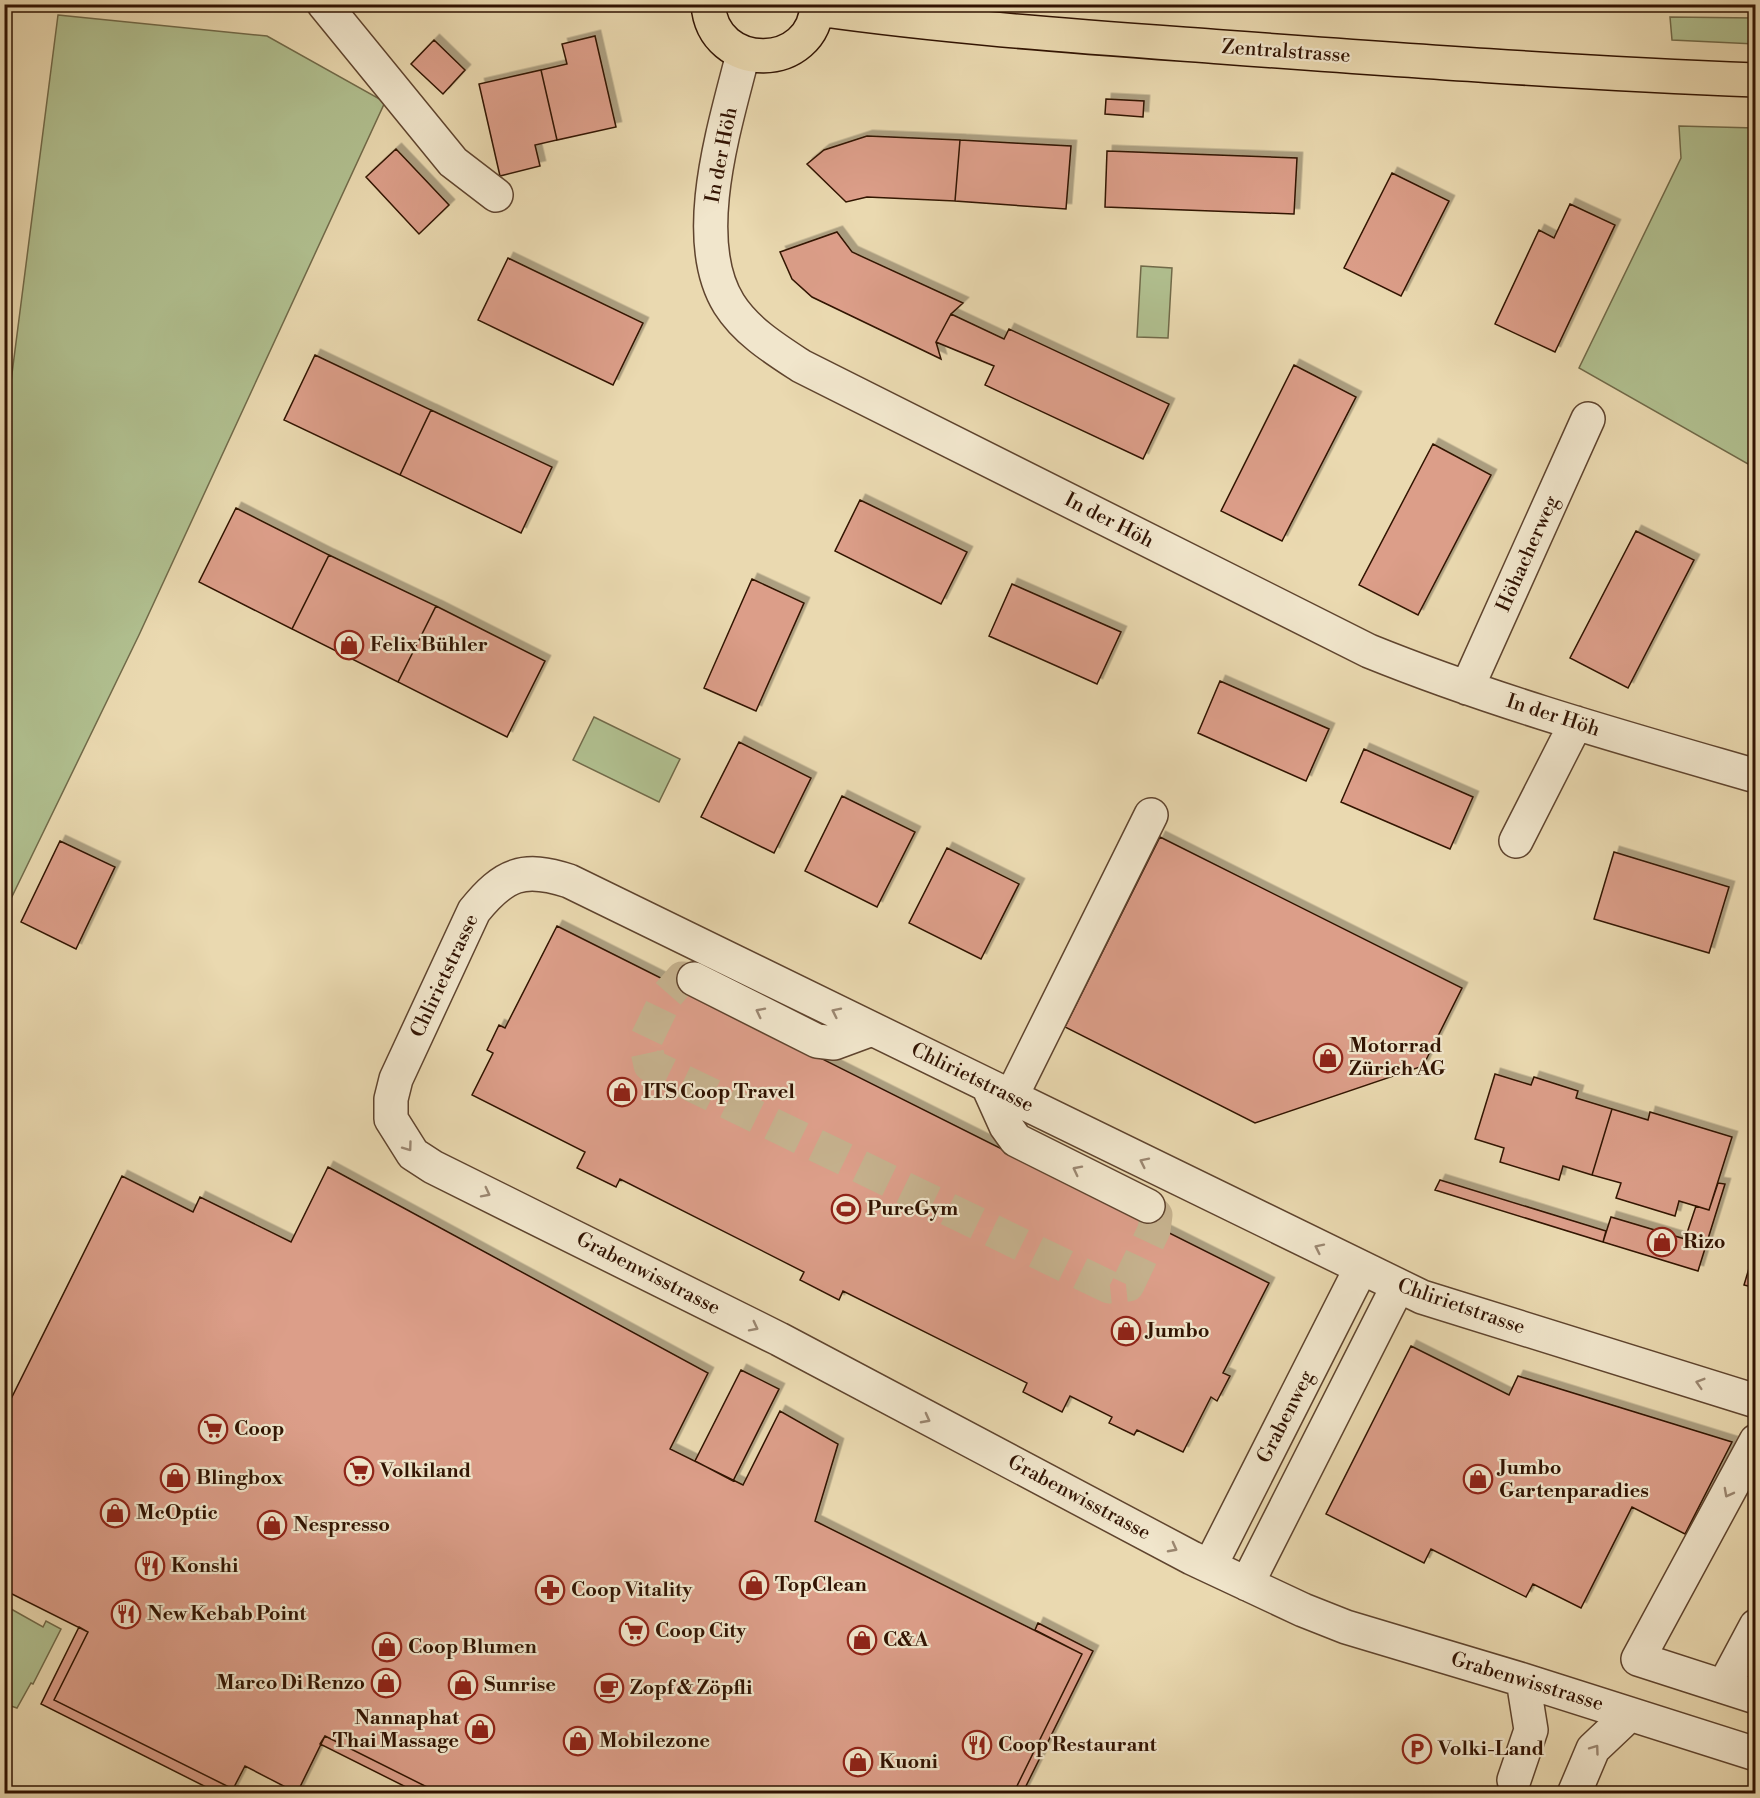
<svg xmlns="http://www.w3.org/2000/svg" width="1760" height="1798" font-family="'Libre Bodoni',serif">
<defs>
<filter id="shadow"><feDropShadow dx="5.5" dy="-5.5" stdDeviation="0" flood-color="#0004"/></filter>
</defs>
<rect width="100%" height="100%" fill="#ead9b0"/>
<filter id="stains"><feTurbulence type="fractalNoise" baseFrequency=".00333" numOctaves="4"/><feColorMatrix values="0 0 0 0 .2 0 0 0 0 .09 0 0 0 0 .02 0 0 0 .5 -.17"/></filter>
<radialGradient id="worn" r=".72"><stop offset=".6" stop-color="#630" stop-opacity="0"/><stop offset="1" stop-color="#630" stop-opacity=".3"/></radialGradient>
<path fill="#b1c090" stroke="#716a49" stroke-width="1.5" d="M58,15L267,36L385,102L139,635L5,911L4,436Z
M1670,17L1755,18V44L1672,40Z
M1679,126L1755,128V468L1579,368L1681,158Z
M1141,266L1172,268L1168,338L1137,337Z
M594,717L680,759L659,802L573,760Z
M4,1605L43,1627L46,1621L61,1629L33,1684L31,1683L17,1708L5,1704Z"/>
<path fill="#dc9e89" stroke="#311302" stroke-width="1.5" filter="url(#shadow)" d="M595,36L616,127L557,140L541,70L567,64L562,44Z
M434,40L465,70L443,94L411,64Z
M541,70L557,140L535,145L540,166L500,176L479,84Z
M1106,99L1144,101L1143,117L1105,114Z
M867,136L960,140L955,201L867,197L846,202L807,164L824,150Z
M960,140L1071,146L1066,209L955,201Z
M396,149L449,205L419,234L366,177Z
M1107,151L1297,158L1294,214L1105,207Z
M1392,173L1449,201L1401,296L1344,268Z
M1570,204L1615,225L1555,352L1495,324L1539,230L1554,238Z
M837,232L852,252L963,303L951,314L936,342L941,359L812,297L792,279L780,252Z
M508,258L643,323L613,385L478,320Z
M951,314L1004,339L1009,329L1169,404L1143,459L985,385L994,366L936,342Z
M315,355L431,410L400,475L284,420Z
M1294,365L1356,397L1282,541L1221,511Z
M431,410L552,467L521,533L400,475Z
M1433,444L1491,475L1418,615L1359,585Z
M860,500L967,552L941,604L835,551Z
M236,508L329,555L292,629L199,582Z
M1636,531L1694,560L1628,688L1570,658Z
M329,555L436,606L398,682L292,629Z
M752,579L804,603L756,711L704,688Z
M1012,584L1121,632L1097,684L989,636Z
M436,606L545,661L507,737L398,682Z
M1220,681L1329,729L1306,781L1198,733Z
M739,742L811,778L774,853L701,817Z
M1364,749L1473,797L1450,849L1341,802Z
M842,796L915,832L877,907L805,871Z
M1160,837L1462,988L1423,1066L1255,1123L1065,1027Z
M60,841L115,867L76,949L21,922Z
M947,848L1019,884L981,959L909,923Z
M1614,852L1729,887L1709,953L1594,919Z
M557,926L1269,1283L1223,1373L1230,1376L1217,1401L1211,1397L1183,1452L1137,1430L1134,1435L1109,1423L1112,1417L1070,1396L1062,1412L1023,1392L1027,1383L843,1291L839,1300L800,1280L804,1272L620,1179L616,1187L577,1168L585,1152L472,1095L493,1053L487,1050L499,1025L505,1028Z
M1495,1074L1531,1085L1534,1077L1578,1091L1576,1098L1612,1109L1592,1175L1563,1166L1559,1180L1500,1162L1504,1148L1475,1139Z
M1612,1109L1648,1120L1650,1112L1732,1137L1709,1210L1679,1201L1675,1216L1616,1198L1621,1183L1592,1175Z
M328,1167L708,1373L670,1449L743,1485L780,1411L838,1444L815,1521L1082,1654L1013,1794H441L325,1736L297,1793L245,1766L233,1789L54,1700L88,1632L4,1590V1413L122,1176L193,1212L200,1197L291,1242Z
M1440,1180L1606,1231L1603,1242L1435,1190Z
M1718,1183L1725,1184L1698,1271L1603,1242L1611,1217L1685,1239L1696,1206L1709,1210Z
M1756,1245V1288L1744,1285Z
M1411,1346L1509,1395L1518,1376L1732,1442L1685,1534L1632,1507L1581,1608L1533,1584L1526,1597L1431,1549L1424,1563L1326,1514Z
M741,1370L779,1389L733,1481L695,1461Z
M1038,1623L1093,1651L1022,1794H1013L1082,1654L1035,1630Z
M79,1627L88,1632L54,1700L233,1789L232,1794H220L41,1704Z
M325,1736L441,1794H420L320,1744Z"/>
<g fill="none" stroke-linecap="round" stroke-linejoin="round">
<path stroke="#c5b18d" stroke-width="33" stroke-dasharray="33 16" stroke-linecap="butt" d="M694,979L682,978L668,994L645,1042L650,1065L1109,1287L1128,1285L1154,1230L1156,1215L1148,1206"/>
<g stroke="#5f442e" stroke-width="36">
<path id="minor" d="M324,4L453,162L496,195
M743,54C726,123 688,238 729,304C746,331 775,349 801,366L1369,651C1495,702 1625,738 1756,776
M1467,688L1588,419
M1516,841L1576,723
M694,979L817,1041L834,1043L872,1029
M988,1086L1006,1126L1016,1140L1148,1206
M1011,1097L1151,815
M1756,1401L1422,1297L569,881C523,866 504,874 474,911L396,1079L391,1099V1119L413,1154L433,1167L779,1339L1192,1558L1303,1610L1346,1627L1523,1680L1756,1754
M1756,1441L1638,1659L1756,1697
M1210,1566L1361,1268
M1247,1584L1398,1286
M1724,1686L1756,1626
M1514,1780L1531,1730L1523,1680
M1574,1794L1593,1749L1630,1714"/>
</g>
<g stroke="#311302" stroke-width="36">
<path id="major" d="M708,4C713,74 815,72 817,4
M817,9C952,28 1087,37 1222,47C1400,60 1578,73 1756,80"/>
</g>
<use href="#minor" stroke="#f1e6cc" stroke-width="33"/>
<use href="#major" stroke="#ead9b0" stroke-width="33"/>
</g>
<defs><path id="oneway-chevron" d="M-2-3.5L2.5 0L-2 3.5" fill="none" stroke-width="1.6" stroke-linecap="round" stroke-linejoin="round" transform="scale(1.5)"/></defs>
<g stroke="#9b8771">
<use href="#oneway-chevron" transform="translate(760 1012) rotate(-153)"/>
<use href="#oneway-chevron" transform="translate(836 1012) rotate(-154)"/>
<use href="#oneway-chevron" transform="translate(408 1147) rotate(54)"/>
<use href="#oneway-chevron" transform="translate(1144 1162) rotate(-154)"/>
<use href="#oneway-chevron" transform="translate(1077 1170) rotate(-153)"/>
<use href="#oneway-chevron" transform="translate(486 1193) rotate(27)"/>
<use href="#oneway-chevron" transform="translate(1319 1248) rotate(-154)"/>
<use href="#oneway-chevron" transform="translate(754 1327) rotate(27)"/>
<use href="#oneway-chevron" transform="translate(1700 1383) rotate(-163)"/>
<use href="#oneway-chevron" transform="translate(926 1419) rotate(28)"/>
<use href="#oneway-chevron" transform="translate(1728 1493) rotate(118)"/>
<use href="#oneway-chevron" transform="translate(1173 1548) rotate(28)"/>
<use href="#oneway-chevron" transform="translate(1595 1749) rotate(-54)"/>
</g>
<defs>
<g id="shop-ring" transform="scale(1.5)"><circle r="9.5" fill="#f1e6cc" stroke="#8f2418" stroke-width="1.5"/><path d="M-5-2.5h2.3a2.7 3.5 0 0 1 5.4 0H5L5.5 6h-11ZM-1.5-2.5h3a1.5 2.3 0 0 0-3 0Z" fill="#8f2418"/></g>
<g id="stadium-ring" transform="scale(1.5)"><circle r="9.5" fill="#f1e6cc" stroke="#8f2418" stroke-width="1.5"/><path d="M0-5a6.5 5 0 1 0 0 10a6.5 5 0 1 0 0-10ZM-3.5-1.8h7v3.6h-7Z" fill="#8f2418"/></g>
<g id="supermarket-ring" transform="scale(1.5)"><circle r="9.5" fill="#f1e6cc" stroke="#8f2418" stroke-width="1.5"/><path d="M-6-5.5h2.5l.6 2H6L4.5 2H-2.5L-4.4-4H-6ZM-1.5 3.2a1.3 1.3 0 1 0 .1 0ZM3 3.2a1.3 1.3 0 1 0 .1 0Z" fill="#8f2418"/></g>
<g id="restaurant-ring" transform="scale(1.5)"><circle r="9.5" fill="#f1e6cc" stroke="#8f2418" stroke-width="1.5"/><path d="M-5-6h1v4h1v-4h1v4h1v-4h1v5L-1.5 .5V6h-2V.5L-5-1ZM5-6V6H3V1.5H1.5Q1.5-4 5-6Z" fill="#8f2418"/></g>
<g id="pharmacy-ring" transform="scale(1.5)"><circle r="9.5" fill="#f1e6cc" stroke="#8f2418" stroke-width="1.5"/><path d="M-2-6h4v4h4v4h-4v4h-4v-4h-4v-4h4Z" fill="#8f2418"/></g>
<g id="cafe-ring" transform="scale(1.5)"><circle r="9.5" fill="#f1e6cc" stroke="#8f2418" stroke-width="1.5"/><path d="M-5.5-4.5H6V0H3Q3 3.5 0 3.5H-2.5Q-5.5 3.5-5.5 0ZM3-3.2v2h1.7v-2ZM-6 4.5H4V6H-6Z" fill="#8f2418"/></g>
<g id="parking-ring" transform="scale(1.5)"><circle r="9.5" fill="#f1e6cc" stroke="#8f2418" stroke-width="1.5"/><path d="M-3.5-5.5H1a3.5 3.5 0 0 1 0 7H-1V5.5H-3.5ZM-1-3.4V-.6H.8a1.4 1.4 0 0 0 0-2.8Z" fill="#8f2418"/></g>
</defs>
<g fill-rule="evenodd">
<use href="#shop-ring" x="349" y="645"/>
<use href="#shop-ring" x="1328" y="1058"/>
<use href="#shop-ring" x="622" y="1092"/>
<use href="#stadium-ring" x="846" y="1209"/>
<use href="#shop-ring" x="1662" y="1242"/>
<use href="#shop-ring" x="1126" y="1331"/>
<use href="#supermarket-ring" x="213" y="1429"/>
<use href="#supermarket-ring" x="359" y="1471"/>
<use href="#shop-ring" x="175" y="1478"/>
<use href="#shop-ring" x="1478" y="1479"/>
<use href="#shop-ring" x="115" y="1513"/>
<use href="#shop-ring" x="272" y="1525"/>
<use href="#restaurant-ring" x="150" y="1566"/>
<use href="#shop-ring" x="754" y="1585"/>
<use href="#pharmacy-ring" x="550" y="1590"/>
<use href="#restaurant-ring" x="126" y="1614"/>
<use href="#supermarket-ring" x="634" y="1631"/>
<use href="#shop-ring" x="862" y="1640"/>
<use href="#shop-ring" x="387" y="1647"/>
<use href="#shop-ring" x="386" y="1683"/>
<use href="#shop-ring" x="463" y="1685"/>
<use href="#cafe-ring" x="609" y="1688"/>
<use href="#shop-ring" x="480" y="1729"/>
<use href="#shop-ring" x="578" y="1741"/>
<use href="#restaurant-ring" x="977" y="1745"/>
<use href="#parking-ring" x="1417" y="1749"/>
<use href="#shop-ring" x="858" y="1762"/>
</g>
<g text-anchor="middle" dominant-baseline="central" stroke-width="4.5" stroke-linejoin="round" paint-order="stroke">
<g font-size="20" fill="#311302" stroke="#f1e6cc">
<text transform="translate(1286 52) rotate(4)">Zentralstrasse</text>
<text transform="translate(722 155) rotate(-79)">In der Höh</text>
<text transform="translate(1109 521) rotate(27)">In der Höh</text>
<text transform="translate(1528 554) rotate(-66)">Höhacherweg</text>
<text transform="translate(1553 716) rotate(18)">In der Höh</text>
<text transform="translate(445 976) rotate(-65)">Chlirietstrasse</text>
<text transform="translate(972 1078) rotate(26)">Chlirietstrasse</text>
<text transform="translate(648 1274) rotate(27)">Grabenwisstrasse</text>
<text transform="translate(1461 1307) rotate(19)">Chlirietstrasse</text>
<text transform="translate(1286 1417) rotate(-63)">Grabenweg</text>
<text transform="translate(1079 1498) rotate(28)">Grabenwisstrasse</text>
<text transform="translate(1527 1682) rotate(17)">Grabenwisstrasse</text>
</g>
<g font-size="20" font-weight="bold" fill="#311302" stroke="#f1e6cc" text-anchor="start">
<text x="370" y="645">Felix Bühler</text>
<text x="1349" y="1046">Motorrad<tspan x="1349" dy="23">Zürich AG</tspan></text>
<text x="643" y="1092">ITS Coop Travel</text>
<text x="867" y="1209">PureGym</text>
<text x="1683" y="1242">Rizo</text>
<text x="1147" y="1331">Jumbo</text>
<text x="234" y="1429">Coop</text>
<text x="1499" y="1468">Jumbo<tspan x="1499" dy="23">Gartenparadies</tspan></text>
<text x="380" y="1471">Volkiland</text>
<text x="196" y="1478">Blingbox</text>
<text x="136" y="1513">McOptic</text>
<text x="293" y="1525">Nespresso</text>
<text x="171" y="1566">Konshi</text>
<text x="775" y="1585">TopClean</text>
<text x="571" y="1590">Coop Vitality</text>
<text x="147" y="1614">New Kebab Point</text>
<text x="655" y="1631">Coop City</text>
<text x="883" y="1640">C&amp;A</text>
<text x="408" y="1647">Coop Blumen</text>
<text x="365" y="1683" text-anchor="end">Marco Di Renzo</text>
<text x="484" y="1685">Sunrise</text>
<text x="630" y="1688">Zopf &amp; Zöpfli</text>
<text x="459" y="1718" text-anchor="end">Nannaphat<tspan x="459" dy="23">Thai Massage</tspan></text>
<text x="599" y="1741">Mobilezone</text>
<text x="998" y="1745">Coop Restaurant</text>
<text x="1438" y="1749">Volki-Land</text>
<text x="879" y="1762">Kuoni</text>
</g>
</g>
<rect width="1760" height="1798" fill="none" stroke="#ead9b0" stroke-width="24"/>
<rect x="6" y="6" width="1748" height="1786" fill="none" stroke="#311302" stroke-width="3"/>
<rect x="12" y="12" width="1736" height="1774" fill="none" stroke="#311302" stroke-width="1.5"/>
<rect width="100%" height="100%" filter="url(#stains)"/>
<rect width="100%" height="100%" fill="url(#worn)"/>
</svg>
